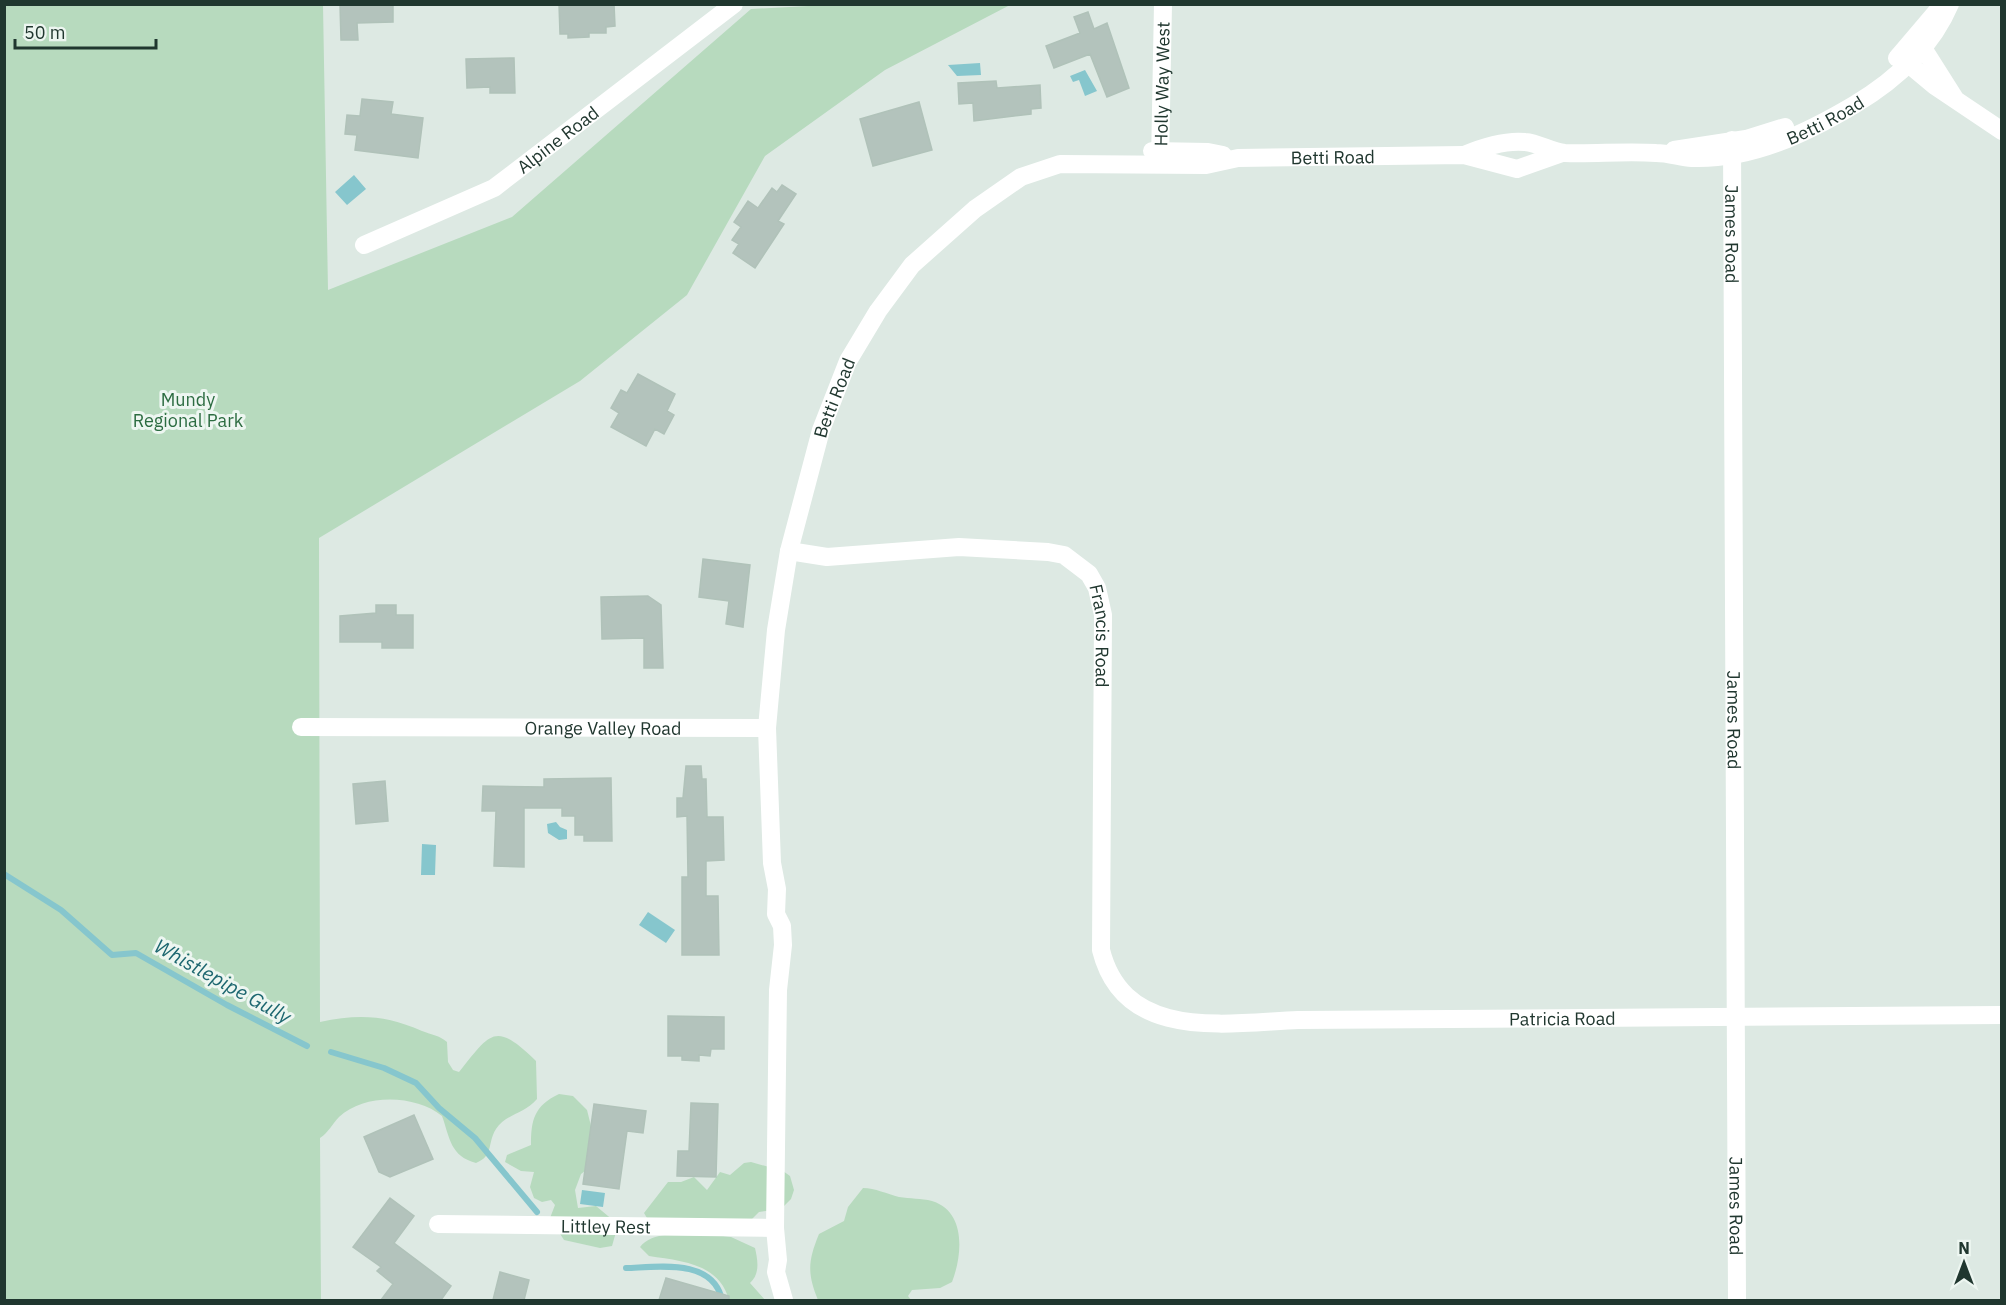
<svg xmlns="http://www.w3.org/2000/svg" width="2006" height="1305" font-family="'IBM Plex Sans',sans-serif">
<rect width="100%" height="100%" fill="#dde9e3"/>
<path fill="#b7dabe" d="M845,4L1010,5L885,70L765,156L687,295L580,381L319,538L320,1022C359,1014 385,1015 422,1031C432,1035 439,1035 447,1042L448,1062L453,1070L459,1072C491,1032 495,1021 536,1061L537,1099C524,1114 506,1114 496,1129C487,1143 494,1156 476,1163C450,1156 450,1138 442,1116C416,1095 365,1093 339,1117C332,1124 329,1132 320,1138L321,1300H5V5H323L328,290L512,217L751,9Z
M559,1094L573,1096L587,1110L591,1126L590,1167L581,1174L575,1190L578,1208L596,1206L614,1221L616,1232L612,1246L600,1248L564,1240L550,1218L555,1205L551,1200L542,1202L534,1198L530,1187L534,1172L521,1171L505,1162L507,1155L531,1145C531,1120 534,1106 559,1094Z
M751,1162L783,1171L790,1176L794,1190L791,1199L781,1209L759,1212L751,1220L647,1218L644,1213L668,1182H681L694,1177L707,1190L720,1172L730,1175L744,1163Z
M863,1188C875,1188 887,1194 899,1197C910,1199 921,1198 932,1201C967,1212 962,1256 952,1282L940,1288L912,1290L908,1296L911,1300H818C807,1273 808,1261 819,1234L844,1221L848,1207Z
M700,1233L731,1237L755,1248C758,1261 760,1274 750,1283L765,1300H729C719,1263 681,1261 649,1256L640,1247C652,1231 681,1235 700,1233Z"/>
<path fill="#86c6cd" d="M980,63L981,75L957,76L948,65Z
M1085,70L1097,91L1085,96L1079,80L1073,82L1070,76Z
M354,175L366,189L347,205L335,192Z
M556,822L560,827L567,830V839L559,840L548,833L547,824Z
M422,844L436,845L435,875H421Z
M648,912L675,930L666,943L639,925Z
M582,1190L605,1193L603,1207L580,1204Z"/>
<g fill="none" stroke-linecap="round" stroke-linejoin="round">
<path stroke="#86c6cd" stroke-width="6" d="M4,874L61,910L112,955L136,953L227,1005L307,1046
M331,1052L384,1068L416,1083L439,1108L475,1138L537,1212
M626,1268C658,1267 713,1258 722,1300"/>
</g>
<path fill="#b3c3bc" stroke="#b0c2b9" stroke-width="1.5" d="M340,4H393V22L357,23L358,40H341Z
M559,4H614L615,26L606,27V33H589V37L568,38V34H560Z
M1088,12L1094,29L1107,23L1129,88L1107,97L1090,54L1054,68L1046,46L1080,33L1074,17Z
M514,58L515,93H490V87L467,88L466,59Z
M996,81L997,88L1040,85L1041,108L1031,109V114L974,121L973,103L959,104L958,83Z
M362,99L393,102L391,114L423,118L418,158L355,150L357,135L345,134L347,115L360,116Z
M919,102L932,150L873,166L860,119Z
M782,185L796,194L778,221L784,224L755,268L733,253L739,244L732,240L741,227L734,222L748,201L758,208L772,188L777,192Z
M638,374L675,394L667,411L674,415L664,434L655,429L646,446L611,427L619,413L611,408L621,390L627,393Z
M703,559L750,565L743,627L726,624L729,601L699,597Z
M648,596L661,605L663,668H644V638L602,639L601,597Z
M376,605H396V615H413V648H382V642H340V616L376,613Z
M686,766H701L702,779H706L707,817H723L724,860L706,861V896H718L719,955H682V877H688L687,816L677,817V798H683Z
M611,778L612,841H584V835H575V816H562V808H524V867L494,866L496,811H482L483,786L544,787V779Z
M385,781L388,821L356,824L353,784Z
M668,1016L724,1017V1049H711L710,1056L699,1055V1061L682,1060V1056H668Z
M691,1103L718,1104L716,1177L677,1176L678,1151H689Z
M594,1104L646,1111L643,1133L627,1131L619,1189L583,1184Z
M414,1115L433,1159L390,1177L379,1172L364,1137Z
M390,1198L414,1216L394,1243L451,1286L441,1300H381L393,1284L377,1271L381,1267L353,1247Z
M500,1272L529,1280L524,1300H493Z
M666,1278L729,1296V1300H659Z"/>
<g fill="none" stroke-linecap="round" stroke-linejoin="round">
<g stroke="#fff" stroke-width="18">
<path d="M1913,41L1923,48L1954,97"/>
<path d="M1899,56L1935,86L2002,131"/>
<path d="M1897,58L1943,4"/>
<path id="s1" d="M1732,140L1737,1300"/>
<path d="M1674,150L1746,139L1785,127"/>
<path d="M1152,151L1208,152L1223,155"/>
<path id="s2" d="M1464,155C1483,147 1504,140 1525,142C1539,143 1551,152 1565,153C1595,154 1626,151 1656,153C1668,153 1680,157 1692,158C1751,160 1805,134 1854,105C1894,81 1931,49 1950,4"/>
<path id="s3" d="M1160,162L1163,4"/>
<path id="s4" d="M364,245L494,188L734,4"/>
<path id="s5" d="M789,551L827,557L959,547L1048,552L1064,555L1089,574L1097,588L1103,615L1101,950C1124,1042 1226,1023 1298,1020L2002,1015"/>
<path id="s6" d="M301,727L767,728"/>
<path id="s7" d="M438,1224L775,1228"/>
<path id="s8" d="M784,1300L776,1272L778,1260L775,1228L778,990L783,945L782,926L776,914L777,889L772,863L767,728L776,630L789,551L821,430L848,361L878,311L912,265L975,209L1021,177L1060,164L1206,165L1238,158L1464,155L1517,169L1562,153"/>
</g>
</g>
<g text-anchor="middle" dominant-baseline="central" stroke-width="6" stroke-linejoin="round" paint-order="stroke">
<g font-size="18" fill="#20372f" stroke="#edf6f1">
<text stroke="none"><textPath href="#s3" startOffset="78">Holly Way West</textPath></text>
<text stroke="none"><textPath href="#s2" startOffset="372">Betti Road</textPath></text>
<text stroke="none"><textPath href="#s4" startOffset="222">Alpine Road</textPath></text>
<text stroke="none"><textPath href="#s8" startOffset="1524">Betti Road</textPath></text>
<text stroke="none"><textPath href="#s1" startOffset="94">James Road</textPath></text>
<text stroke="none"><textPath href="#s8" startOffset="914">Betti Road</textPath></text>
<text stroke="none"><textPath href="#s5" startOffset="372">Francis Road</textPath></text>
<text stroke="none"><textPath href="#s1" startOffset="580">James Road</textPath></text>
<text stroke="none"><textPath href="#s6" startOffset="302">Orange Valley Road</textPath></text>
<text stroke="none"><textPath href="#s5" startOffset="1182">Patricia Road</textPath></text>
<text stroke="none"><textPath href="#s1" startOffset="1066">James Road</textPath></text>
<text stroke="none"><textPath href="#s7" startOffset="168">Littley Rest</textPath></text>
</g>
<g font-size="18" fill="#2c6c41" stroke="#edf6f1">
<text x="188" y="399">Mundy<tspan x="188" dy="21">Regional Park</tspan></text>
</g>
<g font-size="20" font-style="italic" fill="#1d6770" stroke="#edf6f1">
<text transform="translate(223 981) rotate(29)">Whistlepipe Gully</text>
</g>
</g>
<rect width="2006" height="1305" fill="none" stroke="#20372f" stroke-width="12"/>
<g transform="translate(1964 1263)" stroke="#edf6f1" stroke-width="4.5" paint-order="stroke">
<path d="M0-4.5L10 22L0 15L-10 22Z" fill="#20372f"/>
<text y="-9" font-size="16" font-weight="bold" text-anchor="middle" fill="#20372f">N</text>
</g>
<path d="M15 39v9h141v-9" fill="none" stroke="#20372f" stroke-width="3"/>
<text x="24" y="39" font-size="18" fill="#20372f" stroke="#edf6f1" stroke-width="4.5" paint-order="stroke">50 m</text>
</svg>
